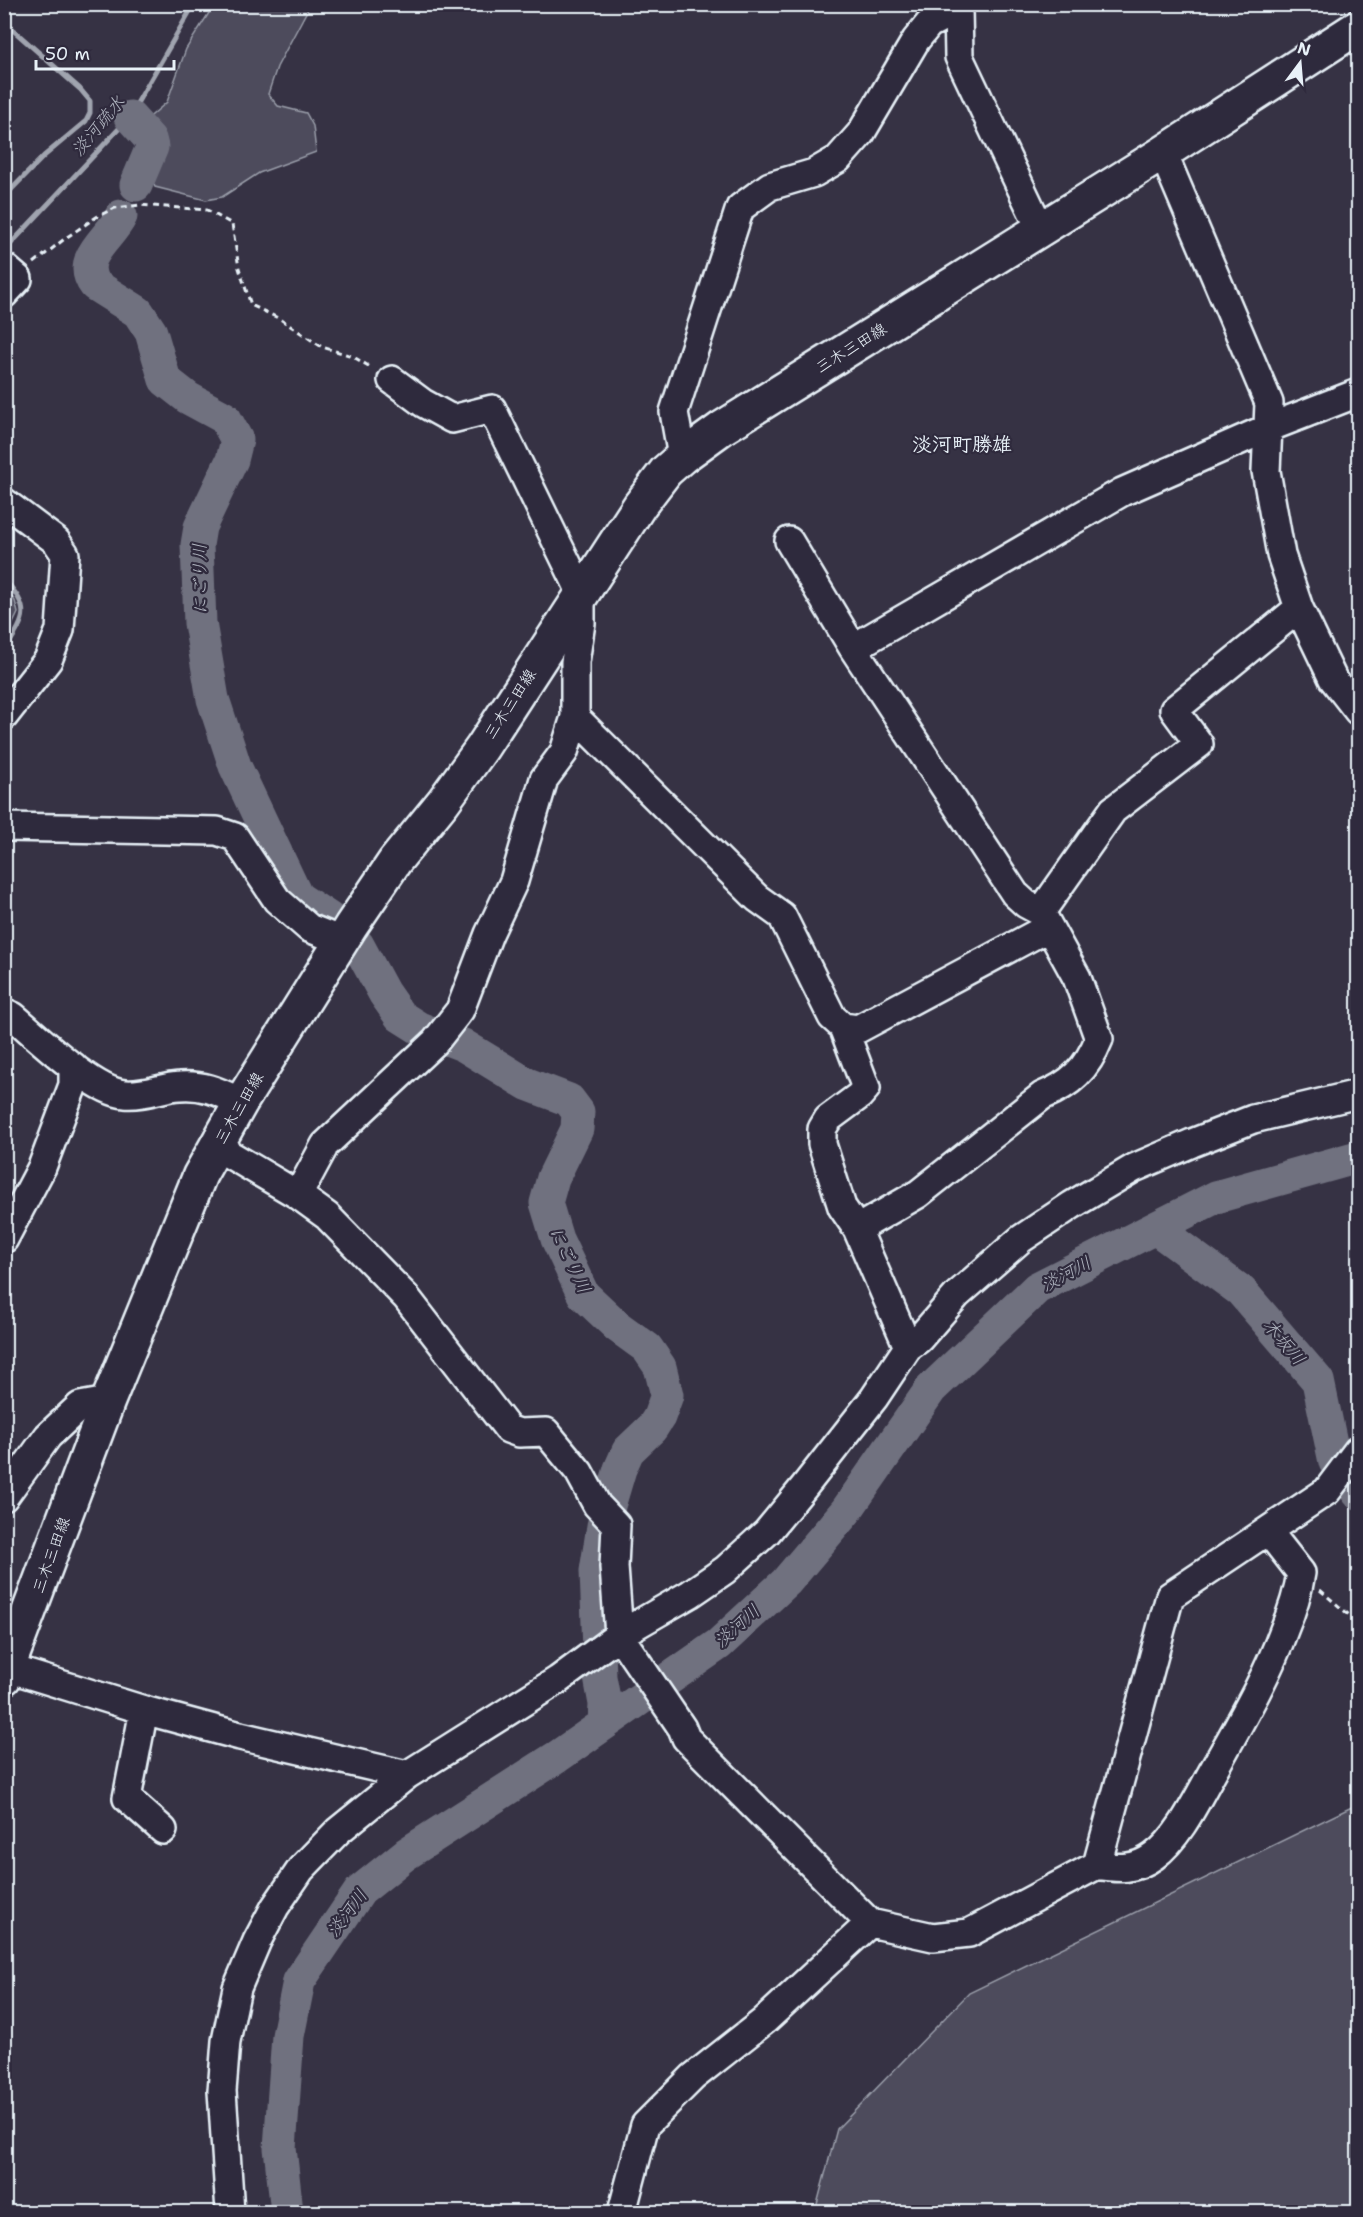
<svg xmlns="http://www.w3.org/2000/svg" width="1363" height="2217" font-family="'Shantell Sans','Klee One',sans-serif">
<rect width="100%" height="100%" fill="#363244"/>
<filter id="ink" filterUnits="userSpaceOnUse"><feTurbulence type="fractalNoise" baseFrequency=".0167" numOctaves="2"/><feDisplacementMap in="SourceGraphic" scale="12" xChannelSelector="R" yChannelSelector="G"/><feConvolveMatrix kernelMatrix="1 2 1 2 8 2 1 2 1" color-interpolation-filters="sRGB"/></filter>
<g filter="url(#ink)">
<path fill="#4d4b5c" stroke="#9a9eaa" stroke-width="1.5" d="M214,5H310L277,67L268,94L278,106L306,113L313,126L316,152L259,173L222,197L206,200L155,187L130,134L167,102L186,49Z
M5,588L15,601L18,613L5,640Z
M1358,1804V2212H815L837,2129L969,1993Z"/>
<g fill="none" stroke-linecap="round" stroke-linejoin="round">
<path stroke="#a0a4af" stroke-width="5" d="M4,22L80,89L90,101V113L86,121L44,156L4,197
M4,251L128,119L194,4
M4,579C32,611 26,617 4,651"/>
<path stroke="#70717f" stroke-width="33" d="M130,117L150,139L152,147L136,185
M121,216C111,238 75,258 95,285L138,312L151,332L165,380L188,398L225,418L237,440L232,460L200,527L197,545L200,623L213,699L235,766L297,897L329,918
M358,945L384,993L400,1016L419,1028L463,1045L527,1084L569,1100L578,1112L577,1129L553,1178L546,1203L557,1239L583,1294L618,1327L647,1348L660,1367L667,1395L659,1417L652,1428L628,1451L620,1469L603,1526L596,1571L600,1677L605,1704L604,1724
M1155,1228L1241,1291L1318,1381L1335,1462L1358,1493
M287,2212L280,2148L288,2036L299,1981L360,1891L406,1854L557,1757L719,1644L786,1582L846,1511L931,1389L1037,1288L1216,1197L1358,1157"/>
<g stroke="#e8f1f8" stroke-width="32">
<path id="minor" d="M960,4L958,9L959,57L1041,230
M1163,153L1269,403L1266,471L1281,555L1299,608L1333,679L1358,711
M4,267L18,279L4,294
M682,457L674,412L740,208L770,186L814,173L838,159L861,133L916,40L929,24L958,9
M4,502L56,541L65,554L60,630L48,660L4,716
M789,541L853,648L1015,894L1026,904L1041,912
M853,648L1122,492L1268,428L1358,393
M575,717L757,898L782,916L832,1017L843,1027L858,1029L1049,927L1041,912L1113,810L1199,744L1174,710L1299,608
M4,827L217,831L235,837L277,900L309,928L342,941
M4,1012L13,1016C38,1037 94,1092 125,1094C143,1096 162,1087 180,1086C204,1084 219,1092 241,1102
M843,1027L866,1088L859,1096L828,1119L822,1129V1144L842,1207L857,1229L908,1347
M217,1147L298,1195L327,1216L406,1297L508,1429L519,1433L546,1432L579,1472L597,1505L616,1525L614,1567L619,1635L682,1728L686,1738L870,1923L764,2021L693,2077L645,2125L622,2212
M298,1195L325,1145L435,1042L460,1010L489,934L514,881L544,779L564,752L575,717V662L581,623V592L492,409L452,419L423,403L392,380
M857,1229L918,1194L1042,1096C1071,1084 1087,1069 1099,1039L1077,978L1049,927
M4,1239L42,1167L73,1085V1066
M4,1497L48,1436L80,1406L108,1401
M8,1668L144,1710L240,1736L407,1775
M144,1710L127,1798L163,1830
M1097,1865C1119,1869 1135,1870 1154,1856C1180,1837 1198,1797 1214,1769C1239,1724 1266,1679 1284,1630C1292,1611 1298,1593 1301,1573L1268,1531
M870,1923L933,1937L969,1933L1097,1865L1170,1596L1327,1491L1358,1450
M230,2212L222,2091L226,2041L237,1988L257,1941L275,1907L301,1869L338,1831L407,1775L558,1680L619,1635L690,1594L725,1570L767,1532L804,1487L874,1398L908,1347L919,1339L957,1295L1021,1239L1072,1205L1134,1168L1192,1143L1253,1119L1358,1094"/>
</g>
<g stroke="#e8f1f8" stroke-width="38">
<path id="major" d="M4,1678L108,1401L200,1175L241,1102L351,926L395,861L443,802L482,748L640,505L666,471L682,457L722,428L1163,153L1358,27"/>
</g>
<path stroke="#e8f1f8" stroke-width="3" stroke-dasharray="6 4.5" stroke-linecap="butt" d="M34,263L67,237L98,216L115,208L140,205L207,210L232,224L239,268L251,305L280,319L322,347L352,356L372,368
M1320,1590L1355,1620V1714L1358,1726"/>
<use href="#minor" stroke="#2f2a3d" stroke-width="27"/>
<use href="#major" stroke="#2f2a3d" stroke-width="33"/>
</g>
</g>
<g text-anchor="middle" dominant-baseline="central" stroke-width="4.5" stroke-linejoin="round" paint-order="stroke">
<g font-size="16" fill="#e8f1f8" stroke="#2f2a3d">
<text transform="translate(851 348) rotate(-32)">三木三田線</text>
<text transform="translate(510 704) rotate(-57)">三木三田線</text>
<text transform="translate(239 1108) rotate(-60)">三木三田線</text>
<text transform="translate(51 1555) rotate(-70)">三木三田線</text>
</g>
<g font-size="18" font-style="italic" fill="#b2b7c2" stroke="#2f2a3d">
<text transform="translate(98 126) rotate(-50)">淡河疏水</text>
<text transform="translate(200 579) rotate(-91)">にごり川</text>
<text transform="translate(570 1260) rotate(64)">にごり川</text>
<text transform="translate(1066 1274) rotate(-28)">淡河川</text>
<text transform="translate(1284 1342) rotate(50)">木坂川</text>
<text transform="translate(737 1626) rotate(-42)">淡河川</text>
<text transform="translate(347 1913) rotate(-53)">淡河川</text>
</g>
<g font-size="20" font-weight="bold" fill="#e8f1f8" stroke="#2f2a3d">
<text x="962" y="444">淡河町勝雄</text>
</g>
</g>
<rect width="1363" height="2217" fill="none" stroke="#2f2a3d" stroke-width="24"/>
<rect x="12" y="12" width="1339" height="2193" fill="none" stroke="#e8f1f8" stroke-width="2" filter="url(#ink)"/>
<g transform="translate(1300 63) rotate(16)" stroke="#2f2a3d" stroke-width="4.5" paint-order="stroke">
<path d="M0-4.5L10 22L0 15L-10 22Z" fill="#e8f1f8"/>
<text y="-9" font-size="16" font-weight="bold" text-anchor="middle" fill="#e8f1f8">N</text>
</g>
<path d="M36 60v9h138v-9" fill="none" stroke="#e8f1f8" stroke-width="3"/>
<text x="45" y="60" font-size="18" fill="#e8f1f8" stroke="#2f2a3d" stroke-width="4.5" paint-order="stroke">50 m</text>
</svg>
